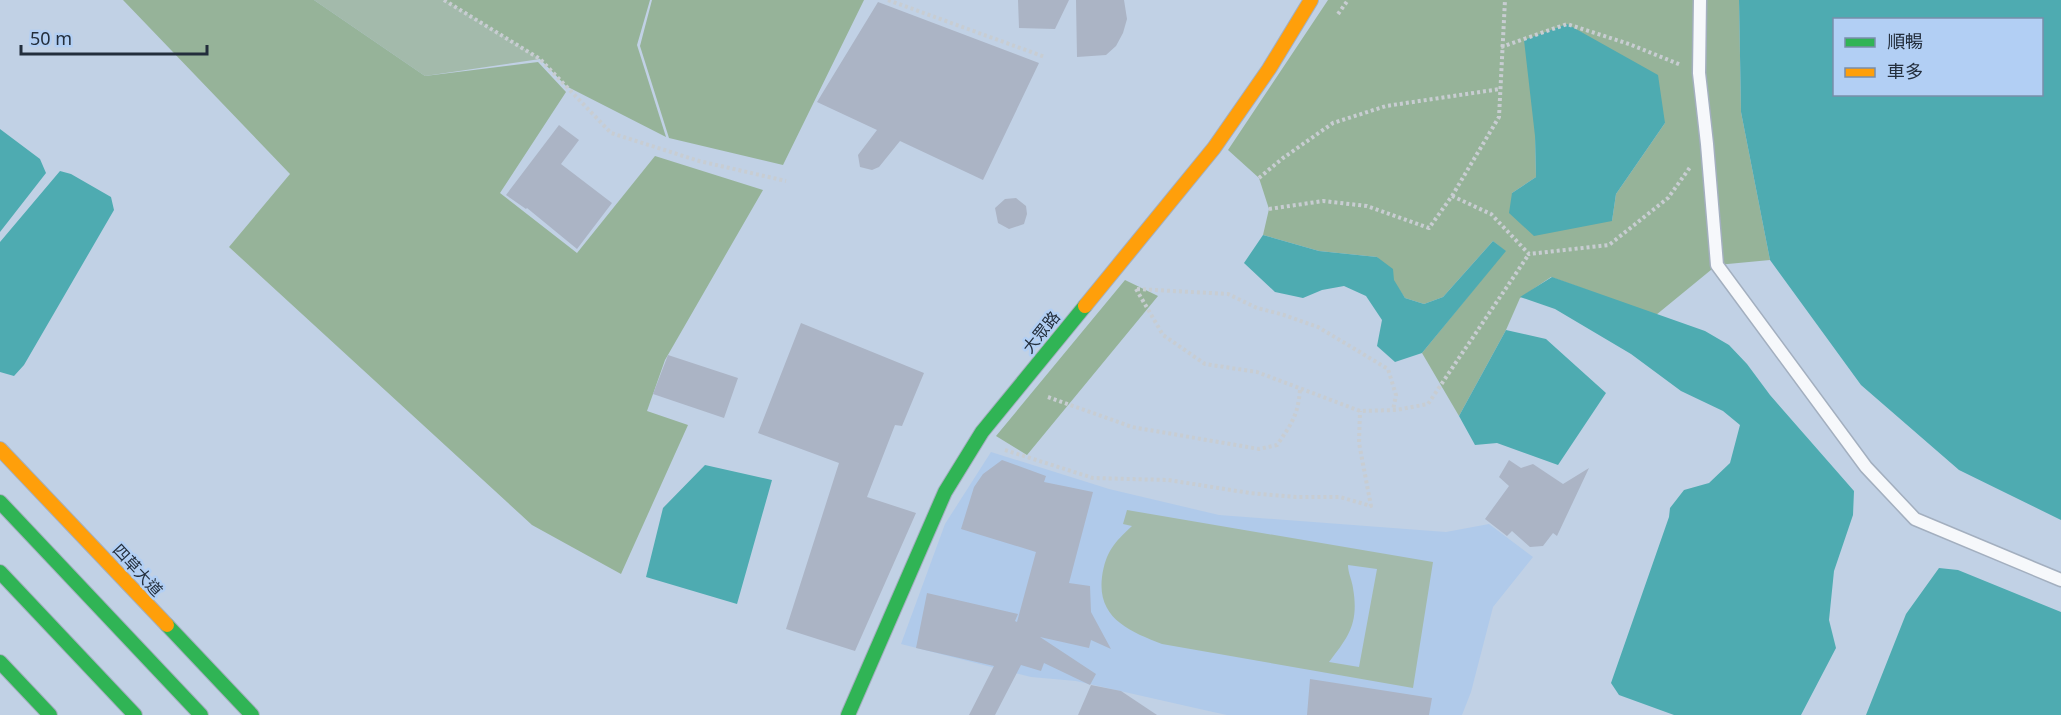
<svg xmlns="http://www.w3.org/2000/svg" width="2061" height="715" font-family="'Noto Sans','Noto Sans TC',sans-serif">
<rect width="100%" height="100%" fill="#c1d1e5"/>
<path fill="#b0caea" d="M991,452L1109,489L1219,515L1446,532L1489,524L1533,557L1493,607L1471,692L1462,715H1227L1213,712L1076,681L1031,677L901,644L945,524Z"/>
<path fill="#a3baab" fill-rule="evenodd" d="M314,0H444L540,59L425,76Z
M1127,510L1433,562L1413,688L1162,644C1129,631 1097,618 1102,577C1106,551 1114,543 1132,526L1123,524ZM1348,565L1377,569L1359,667L1329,662C1349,636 1359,623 1353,588C1352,580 1348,573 1348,565Z"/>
<path fill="#96b399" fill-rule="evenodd" d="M123,0H314L425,76L538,62L566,92L500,193L577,253L655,156L763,190L665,360L647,411L688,425L621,574L532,525L229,247L290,174Z
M444,0H650L637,45L666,137L566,86L540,59Z
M652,0H864L783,165L669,138L640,46Z
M1328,0H1739L1741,112L1770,260L1717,265L1656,315L1551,277L1520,298L1506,330L1459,416L1422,353L1505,251L1493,241L1443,297L1424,304L1405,298L1377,257L1319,251L1263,235L1269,209L1259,178L1228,150ZM1665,123L1616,194L1612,221L1512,193L1536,177L1535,136Z
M1125,280L1158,296L1027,455L996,436Z"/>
<path fill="#4eabb1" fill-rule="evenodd" d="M1739,0H2061V520L1959,470L1861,385L1770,260L1741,112ZM1834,20H2042V94H1834Z
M1567,24L1658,75L1665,123L1616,194L1612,221L1534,236L1509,213L1512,193L1536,177L1535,136L1524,40Z
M0,129L40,159L46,173L0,232Z
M60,171L71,174L111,197L114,210L24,365L14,376L0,372V242Z
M1263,235L1319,251L1377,257L1393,269L1394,280L1405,298L1424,304L1443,297L1493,241L1506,251L1422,353L1395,362L1377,346L1382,320L1366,296L1344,286L1322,290L1303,298L1275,292L1244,263Z
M1552,277L1705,331L1729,345L1747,364L1770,395L1854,491L1853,515L1834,571L1829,620L1836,648L1801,715H1674L1619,695L1611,683L1669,517L1670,508L1684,490L1709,483L1730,463L1740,425L1723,411L1681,391L1631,354L1555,309L1520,297Z
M1506,330L1546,339L1606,393L1558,465L1497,443L1475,445L1459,416Z
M705,465L772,480L737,604L646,577L663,508Z
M1939,568L1958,570L2061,612V715H1866L1906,614Z"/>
<path fill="#abb4c5" d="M1018,0H1069L1055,29L1019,28Z
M1076,0H1124L1127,19L1123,33L1116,46L1106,55L1077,57Z
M878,2L1039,63L983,180L900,141L879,167L872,170L860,167L858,155L877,130L817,102Z
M559,125L579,140L561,164L612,203L577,249L527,208L526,209L506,195Z
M1016,198L1026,206L1027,214L1024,224L1009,229L998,223L995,208L1005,199Z
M801,323L924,373L902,426L895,425L867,497L916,513L855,651L786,629L839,463L758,433Z
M668,355L738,378L724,418L653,394Z
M1002,460L1046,476L1044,482L1093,492L1069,583L1090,586L1091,612L1111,649L1091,640L1089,648L1040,637L1096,674L1090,685L1044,663L1041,671L1021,665L995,715H969L994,666L916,648L927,593L1018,614L1015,621L1017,622L1036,552L961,529L974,487L983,474Z
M1509,460L1521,468L1533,464L1563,484L1589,468L1557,536L1553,533L1543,546L1530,547L1512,531L1507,536L1485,519L1509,486L1499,477Z
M1310,679L1432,698L1429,715H1307Z
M1091,685L1121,691L1157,715H1078Z"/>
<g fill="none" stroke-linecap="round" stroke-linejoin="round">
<g stroke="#a3afbf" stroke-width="15">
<path id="lane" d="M1700,0L1699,73L1707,144L1717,265L1866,467L1915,519L2061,580"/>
</g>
<g stroke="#a3afbf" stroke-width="16">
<path id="fast" d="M0,502L201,715
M0,572L135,715
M167,625L252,715
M0,662L50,715
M848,715L945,492L982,432L1085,306"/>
</g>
<g stroke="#a3afbf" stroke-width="16">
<path id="slow" d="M1085,306L1214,148L1269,69L1311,0
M0,449L167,625"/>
</g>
<path stroke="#c8cdd2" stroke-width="4" stroke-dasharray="3 3" stroke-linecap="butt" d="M444,0L540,59L611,133L699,161L786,181
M888,0L1045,57
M1338,14L1348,0
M1501,47L1567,24L1629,44L1681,65
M1259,178L1283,158L1333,123L1386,106L1500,89
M1452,196L1491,214L1529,254L1609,245L1668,198L1691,166
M1269,209L1323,201L1367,206L1429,228L1452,196L1499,117L1505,0
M1136,289L1163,335L1205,364L1257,372L1360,411L1396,410L1428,404L1529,254
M1137,289L1228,294L1257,308L1284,315L1318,327L1388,369L1396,395L1393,410
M1048,397L1132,427L1259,449L1277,445C1291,425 1298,415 1300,390
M1005,450L1093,478L1168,480L1250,493L1296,497H1340L1371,506L1359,443L1360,411"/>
<use href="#lane" stroke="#f6f8fb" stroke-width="12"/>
<use href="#fast" stroke="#30b455" stroke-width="14"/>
<use href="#slow" stroke="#ff9f0a" stroke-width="14"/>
</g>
<g text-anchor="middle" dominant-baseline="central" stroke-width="5" stroke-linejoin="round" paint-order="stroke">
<g font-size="16" fill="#232e3c" stroke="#b2cff4">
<text transform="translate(1041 332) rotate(-51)">大眾路</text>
<text transform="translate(138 570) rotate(47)">四草大道</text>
</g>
</g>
<rect x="1833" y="18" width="210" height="78" fill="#b2cff4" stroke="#798faa" stroke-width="1.5"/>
<rect x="1845" y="38" width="30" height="9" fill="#30b455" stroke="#798faa" stroke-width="1.5"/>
<text x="1887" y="48" font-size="18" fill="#232e3c">順暢</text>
<rect x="1845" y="68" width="30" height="9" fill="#ff9f0a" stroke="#798faa" stroke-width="1.5"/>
<text x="1887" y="78" font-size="18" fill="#232e3c">車多</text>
<path d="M21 45v9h186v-9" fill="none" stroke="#232e3c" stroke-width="3"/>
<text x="30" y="45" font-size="18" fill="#232e3c" stroke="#b2cff4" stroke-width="4.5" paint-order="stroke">50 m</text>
</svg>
